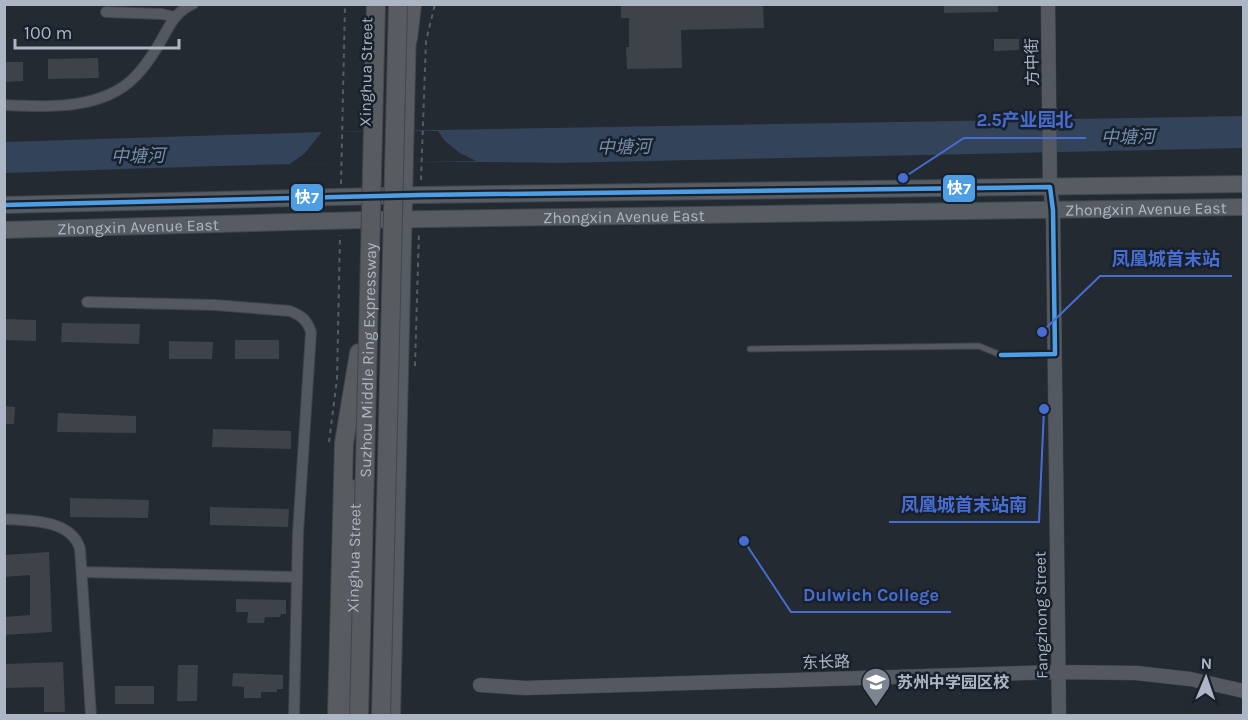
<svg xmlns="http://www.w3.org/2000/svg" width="1248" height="720" font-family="Karla,'Noto Sans SC',sans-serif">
<rect width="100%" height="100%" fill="#242a31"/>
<path fill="#32435a" d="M1244,116L1243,148L557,163C373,159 189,167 5,173L4,142L322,132Z"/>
<path fill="#242a31" d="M438,131L445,141L460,153L476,161L290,164L304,154L322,132Z"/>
<path fill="#3e4349" d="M621,4H763L764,28L681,30L682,68L627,69L626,47H629V18H621Z
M944,4H998V12L944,13Z
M994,39H1019V50L994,51Z
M98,58L99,78L48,79V59Z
M4,62H23V81L4,82Z
M4,319L36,320V341L4,340Z
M62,323L140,324L139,344L61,342Z
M235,340H279V359H235Z
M169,341L213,342L212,359H169Z
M4,406L15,407L14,424H4Z
M58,413L136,416V433L57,432Z
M213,429L291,431V449L212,447Z
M70,498L149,500L148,518L70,517Z
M210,507L289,509L288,527L210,525Z
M49,552L52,632L4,635V617L30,615V575L4,577V555Z
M236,599L286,600V614H281L280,617H265L264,623H247L248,612H236Z
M63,662L65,712H44V687L4,688V664Z
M178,665H198L197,701H177Z
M233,673L283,675V689H277V692H261V698H244V687L232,686Z
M115,686H154V704H115Z"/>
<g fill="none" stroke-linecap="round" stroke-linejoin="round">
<g stroke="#40444a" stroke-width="7">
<path id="service" d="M750,349L979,346L1001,355L1053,354"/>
</g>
<g stroke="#40444a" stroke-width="12">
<path id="minor" d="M106,12L162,14L175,17
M4,105C40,107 86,109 118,90C136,80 148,62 158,46C168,29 174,12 193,4
M87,302L215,305L290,311C302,316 307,320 311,332L298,533L294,716
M4,519C30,520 72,520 80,549L91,716
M82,572L297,577"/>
</g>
<g stroke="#40444a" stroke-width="15">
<path id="tertiary" d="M1048,4L1050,187L1053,210L1059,716
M480,685L525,688L1058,672L1136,673L1190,679L1244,691"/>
</g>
<g stroke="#41464e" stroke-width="18">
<g id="primary">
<path d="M4,205L420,195L1244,184"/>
<path id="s1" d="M4,230L363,220L1244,207"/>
<path id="s2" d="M350,716L355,488"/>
<path d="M392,716L408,27"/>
</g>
</g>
<g stroke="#41464d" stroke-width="20">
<path id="trunk" d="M408,39L412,4
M337,716L344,443L359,353"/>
</g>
<path stroke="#585d63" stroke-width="2" stroke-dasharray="4.5 4.5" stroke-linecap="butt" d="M421,180L426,41L435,4
M341,184L345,4
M415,366L419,231
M329,442L337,379L340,235"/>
<use href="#service" stroke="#545860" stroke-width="5"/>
<use href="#minor" stroke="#545860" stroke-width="10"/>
<use href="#tertiary" stroke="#545860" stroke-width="14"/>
<use href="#primary" stroke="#575b62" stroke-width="16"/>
<use href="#trunk" stroke="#585c61" stroke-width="18"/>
<g stroke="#41464d" stroke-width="20" stroke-linecap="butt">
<g id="trunk-bridge">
<path id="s3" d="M359,716L376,4"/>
<path d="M381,716L398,4"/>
</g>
</g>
<use href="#trunk-bridge" stroke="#585c61" stroke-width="18"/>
<g stroke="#18202b" stroke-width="9">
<path id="bus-1" d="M4,205L420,195L1050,187L1053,210L1055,354
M1001,355L1055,354"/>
</g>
<use href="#bus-1" stroke="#4d9ee5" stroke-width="4.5"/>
</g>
<defs>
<g id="school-pin" transform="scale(1.5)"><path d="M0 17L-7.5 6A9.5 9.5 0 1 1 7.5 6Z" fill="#7d8591" stroke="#18202b"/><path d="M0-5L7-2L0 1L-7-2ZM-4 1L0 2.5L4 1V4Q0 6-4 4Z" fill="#fff"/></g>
</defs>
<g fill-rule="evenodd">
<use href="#school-pin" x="876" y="682"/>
</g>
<g text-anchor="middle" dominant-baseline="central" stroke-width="5" stroke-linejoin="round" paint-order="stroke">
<g font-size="16" fill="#adb6c4" stroke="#18202b">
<text transform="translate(1032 62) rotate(-91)">方中街</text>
<text transform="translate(366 72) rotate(-89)">Xinghua Street</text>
<text stroke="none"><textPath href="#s1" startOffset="1142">Zhongxin Avenue East</textPath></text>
<text stroke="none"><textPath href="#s1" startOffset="620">Zhongxin Avenue East</textPath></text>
<text stroke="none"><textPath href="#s1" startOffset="134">Zhongxin Avenue East</textPath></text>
<text stroke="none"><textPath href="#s3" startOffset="356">Suzhou Middle Ring Expressway</textPath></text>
<text stroke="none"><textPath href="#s2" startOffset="158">Xinghua Street</textPath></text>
<text transform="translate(1041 615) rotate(-91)">Fangzhong Street</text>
<text transform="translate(826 662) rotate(-2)">东长路</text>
</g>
<g font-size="16" font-weight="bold" fill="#adb6c4" stroke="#18202b" text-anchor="start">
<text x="897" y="682">苏州中学园区校</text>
</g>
<g font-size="18" font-style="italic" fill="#748eac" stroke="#18202b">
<text transform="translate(1128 137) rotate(-1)">中塘河</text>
<text transform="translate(624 147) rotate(-1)">中塘河</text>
<text transform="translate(138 156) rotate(-1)">中塘河</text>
</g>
</g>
<path fill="none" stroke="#486dd2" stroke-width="2" d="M903 178L964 138H1086M1042 332L1100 276H1232M1044 409L1039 522H889M744 541L791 612H951"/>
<g fill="#486dd2" stroke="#18202b" stroke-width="2">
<circle cx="903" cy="178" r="6"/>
<circle cx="1042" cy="332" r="6"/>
<circle cx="1044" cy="409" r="6"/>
<circle cx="744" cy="541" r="6"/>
</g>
<g font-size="18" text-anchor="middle" font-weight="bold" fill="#486dd2" stroke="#18202b" stroke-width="5" stroke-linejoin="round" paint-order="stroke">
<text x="1025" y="126">2.5产业园北</text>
<text x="1166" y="265">凤凰城首末站</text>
<text x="964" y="511">凤凰城首末站南</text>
<text x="871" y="601">Dulwich College</text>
</g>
<g stroke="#18202b" stroke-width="2">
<rect x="942" y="174" width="34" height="29" rx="6" fill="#4d9ee5"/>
<rect x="290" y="183" width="34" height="29" rx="6" fill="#4d9ee5"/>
</g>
<g font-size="16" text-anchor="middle" font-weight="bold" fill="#fff">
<text x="959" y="194">快7</text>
<text x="307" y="203">快7</text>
</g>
<rect width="1248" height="720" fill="none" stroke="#adb6c4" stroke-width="12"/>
<g transform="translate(1206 678) rotate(2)" stroke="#18202b" stroke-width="4.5" paint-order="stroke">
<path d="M0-4.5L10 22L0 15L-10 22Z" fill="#adb6c4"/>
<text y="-9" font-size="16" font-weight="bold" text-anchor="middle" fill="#adb6c4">N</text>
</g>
<path d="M15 39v9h164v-9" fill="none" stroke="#adb6c4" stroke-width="3"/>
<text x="24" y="39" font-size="18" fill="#adb6c4" stroke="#18202b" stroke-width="4.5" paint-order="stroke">100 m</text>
</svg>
